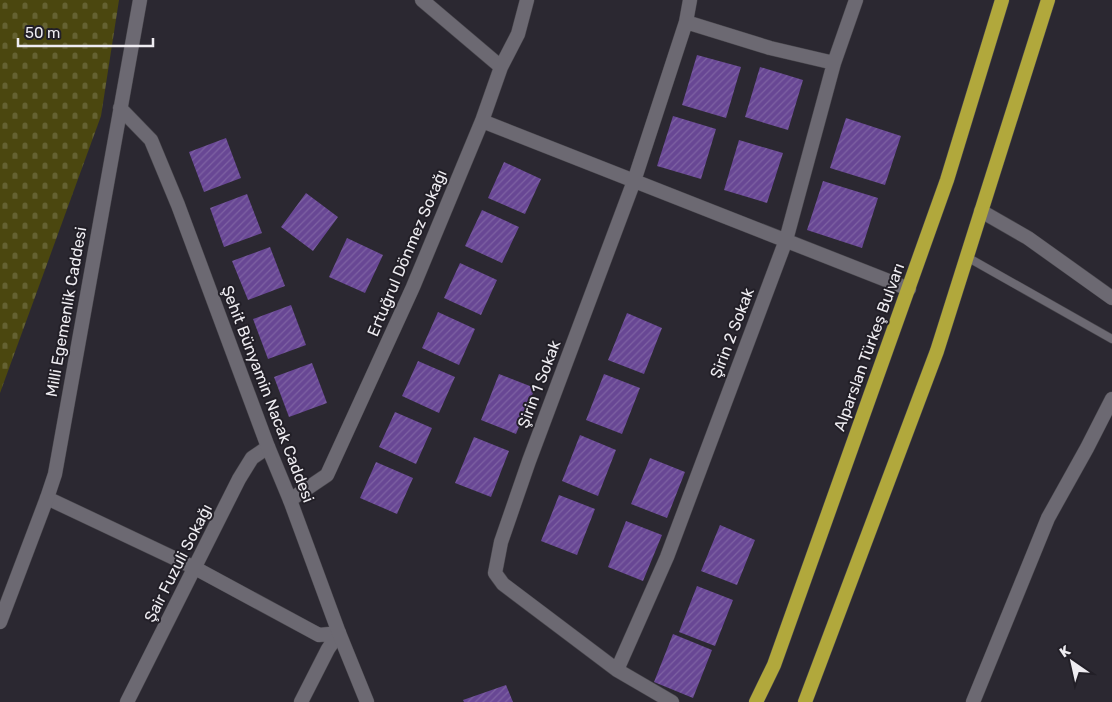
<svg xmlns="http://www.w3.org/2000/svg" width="1112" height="702" font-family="Rubik,sans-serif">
<defs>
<pattern id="cemetery-stones" width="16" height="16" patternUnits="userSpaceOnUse" patternTransform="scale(1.25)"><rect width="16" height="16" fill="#4b470f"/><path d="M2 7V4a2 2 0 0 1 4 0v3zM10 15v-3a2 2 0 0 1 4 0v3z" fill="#656232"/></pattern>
<pattern id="building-hatch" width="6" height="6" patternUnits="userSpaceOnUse" patternTransform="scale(1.25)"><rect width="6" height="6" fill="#684794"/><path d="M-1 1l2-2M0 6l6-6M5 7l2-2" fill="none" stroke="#7e62a3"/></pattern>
</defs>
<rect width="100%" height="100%" fill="#2b2831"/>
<path fill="url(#cemetery-stones)" d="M0,0H119L101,116L0,393Z"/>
<path fill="url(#building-hatch)" d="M697,55L741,67L726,118L682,105Z
M760,67L803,80L788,130L745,117Z
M673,116L716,129L701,179L657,166Z
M846,118L901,136L885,185L830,168Z
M226,138L241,178L204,192L189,152Z
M739,140L783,153L767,203L724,190Z
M504,162L541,179L525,214L488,198Z
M823,181L878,198L862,248L807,230Z
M306,193L338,217L313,251L281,227Z
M247,194L262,233L224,247L210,208Z
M482,210L519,227L502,263L465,246Z
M347,238L383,255L365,293L329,277Z
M270,247L285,286L248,300L232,261Z
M460,263L497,280L481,315L444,298Z
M291,305L306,345L268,359L253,319Z
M438,312L475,329L459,365L422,348Z
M627,313L662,328L644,374L608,360Z
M418,361L455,377L439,413L402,396Z
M312,363L327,403L289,417L274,377Z
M499,374L535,388L516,434L481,420Z
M604,374L640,388L622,434L586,420Z
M395,412L432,428L416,464L379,447Z
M580,435L616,450L598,496L562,481Z
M474,437L509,451L491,497L455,483Z
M650,458L685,472L667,518L631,504Z
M376,462L413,478L397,514L360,498Z
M559,495L595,509L577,555L541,541Z
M626,521L662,535L643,581L608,567Z
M720,525L755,540L737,585L701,571Z
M697,586L733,600L715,646L679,632Z
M673,634L712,650L693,698L654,682Z
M506,685L513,702H464L463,700Z"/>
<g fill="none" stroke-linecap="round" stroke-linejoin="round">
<g stroke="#48464c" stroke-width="9">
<path id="service" d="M967,257L1112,339"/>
</g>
<g stroke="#48464c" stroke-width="15">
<path id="minor" d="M422,0L501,67
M686,22L770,48L834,63
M482,121L909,289
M981,211L1028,238L1112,298
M47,498L195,568L319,635L339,633
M290,500L327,475L413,287L482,121L501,67L518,34L527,0
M617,670L667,557L786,240L834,63L856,0
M127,702L239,479L252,458L268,447
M301,702L328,649L339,633
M672,702L617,670L503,584L495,573L501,542L529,461L634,181L686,22L690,0
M973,702L1048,518L1087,448L1112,399"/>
</g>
<g stroke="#48464c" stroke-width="15">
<path id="tertiary" d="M120,108L151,140L178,205L268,447L290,500L339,633L367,702
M0,622L47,498L55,474L140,0"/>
</g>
<g stroke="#48464c" stroke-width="15">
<path id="trunk" d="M756,702L774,665L947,180L1002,0
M805,702L937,351L1048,0"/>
</g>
<use href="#service" stroke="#6c6972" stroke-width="8"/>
<use href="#minor" stroke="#6c6972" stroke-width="14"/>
<use href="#tertiary" stroke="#6c6972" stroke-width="14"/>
<use href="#trunk" stroke="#b1a83c" stroke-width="14"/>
</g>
<g text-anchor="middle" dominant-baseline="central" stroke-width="4" stroke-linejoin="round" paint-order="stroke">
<g font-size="16" fill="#eeecf1" stroke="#221f27">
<text transform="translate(407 253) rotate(-67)">Ertuğrul Dönmez Sokağı</text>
<text transform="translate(66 312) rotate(-80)">Milli Egemenlik Caddesi</text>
<text transform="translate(732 333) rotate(-69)">Şirin 2 Sokak</text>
<text transform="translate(869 347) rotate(-70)">Alparslan Türkeş Bulvarı</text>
<text transform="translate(539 384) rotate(-69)">Şirin 1 Sokak</text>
<text transform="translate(268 394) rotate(69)">Şehit Bünyamin Nacak Caddesi</text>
<text transform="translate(178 563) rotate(-63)">Şair Fuzuli Sokağı</text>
</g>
</g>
<g transform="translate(1072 662) rotate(326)" stroke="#221f27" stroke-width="4" paint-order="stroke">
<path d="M0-4L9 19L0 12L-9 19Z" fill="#eeecf1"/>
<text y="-8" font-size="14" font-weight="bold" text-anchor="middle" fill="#eeecf1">K</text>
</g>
<path d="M18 38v8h135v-8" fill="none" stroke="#eeecf1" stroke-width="2.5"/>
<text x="25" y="38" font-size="15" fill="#eeecf1" stroke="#221f27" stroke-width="4" paint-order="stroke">50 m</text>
</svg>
